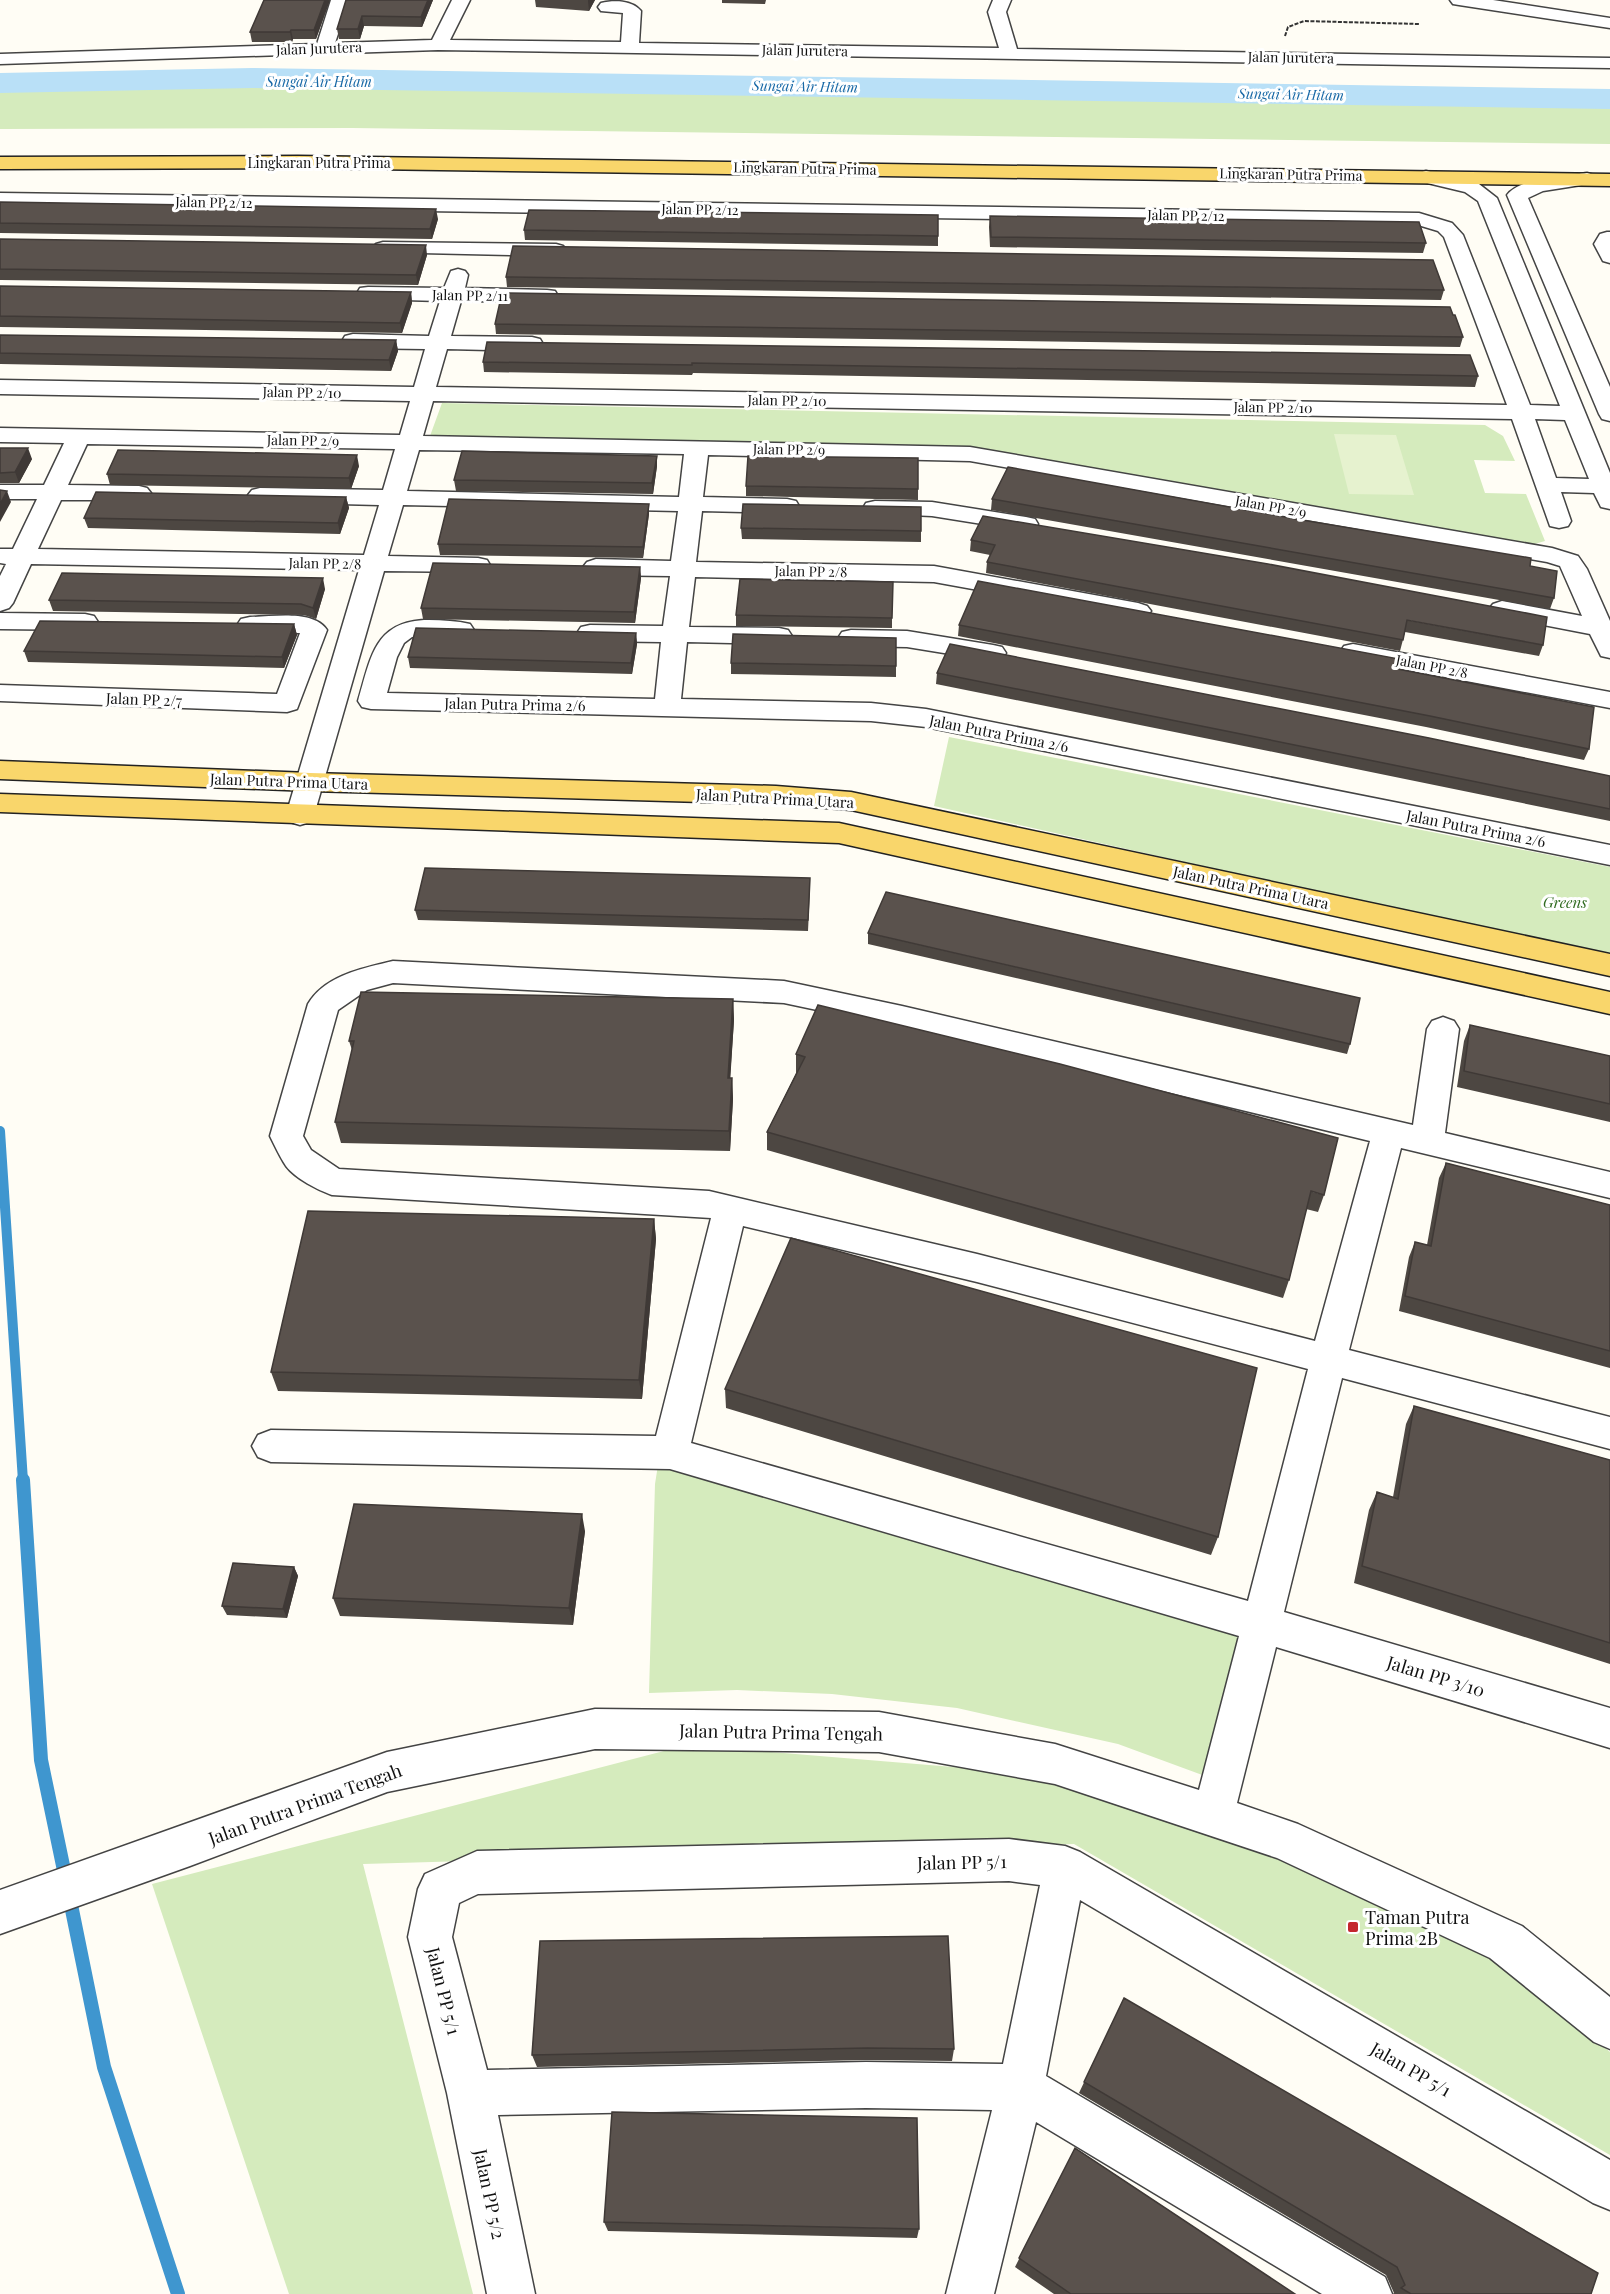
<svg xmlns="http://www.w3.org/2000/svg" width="1610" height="2294" font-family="'Playfair Display',serif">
<rect width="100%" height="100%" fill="#fffdf5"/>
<path fill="#d5ebbd" d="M370,78L1610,94V144L352,128L0,129V79Z
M442,403L1485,425L1503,436L1515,461L1474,460L1485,493L1526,494L1545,541L1531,545L967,448L430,436Z
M949,737L1610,867V957L934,806Z
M658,1465L1246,1632L1205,1776L1118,1744L957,1708L832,1694L737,1690L649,1693L655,1484Z
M687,1745L1014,1772L1285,1859L1518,1970L1610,2052V2155L1074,1844L363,1864L473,2294H289L152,1884Z"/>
<path fill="#e6f2cf" d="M1334,434L1396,435L1414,495L1349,494Z"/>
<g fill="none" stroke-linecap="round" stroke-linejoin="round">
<path stroke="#3f96cf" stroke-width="10" d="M0,1131L23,1481"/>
<path stroke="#3f96cf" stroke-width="14" d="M23,1480L41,1760L66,1880
M69,1895L104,2067L178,2294"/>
<path fill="#b9e0f7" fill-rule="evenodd" d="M252,68L1610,89V109L252,88L0,93V73Z"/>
<g stroke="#444" stroke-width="3">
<path id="minor" d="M331,0H349L335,43L432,40L452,0H470L450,40L621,42L623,13L601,11L598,7L601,3C614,0 632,0 641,11L639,43L999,48L988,12L993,0H1011L1006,12L1017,49L1610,58V68L438,50L0,64V54L317,44Z
M1450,0H1493L1610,18V28L1459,5L1453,4Z
M1426,171L1479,184L1497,198L1610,473V509L1601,507L1594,493L1561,492L1571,521L1568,526L1559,528L1550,526L1512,419L433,401L423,436L970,447L1552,548L1578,556L1587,569L1610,621V658L1601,656L1590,634L1502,617L1493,614L1489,609L1493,604L1502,601L1582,616L1560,566L1547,562L970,461L708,455L703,497L787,499L796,501L799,506L796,511L787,513L702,511L696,562L934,566L1138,603L1147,606L1151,611L1147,616L1138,619L934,582L695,577L689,627L779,628L788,630L792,636L788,642L779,644L687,642L681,699L871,703L926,709L1610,845V865L926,727L871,721L371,709L362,707L358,701C371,658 374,620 429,620C443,620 457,621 470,624L474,630L470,636L461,638L412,637L404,643L397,657L387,693L655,699L661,642L590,641L581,639L577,633L581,627L590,625L663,626L670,576L596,575L587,572L583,567L587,562L596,559L671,561L678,511L403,505L388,556L478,558L487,560L490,565L487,570L478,572L384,571L314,815L310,822L300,825L290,822L286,815L359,570L31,564L13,603L9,608L0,611V576L6,564L0,563V549H13L37,499H0V485H44L64,443L0,442V428L400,435L410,401L0,394V380L414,387L425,349L353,348L345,346L342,341L345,336L353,334L429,336L440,301L368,299L360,298L357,293L360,288L368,287L444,288L451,271L458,269L465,271L468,275L465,288L547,290L555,291L558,296L555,301L547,302L461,301L451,336L532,337L540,339L543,344L540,349L532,351L447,349L436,387L1507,405L1444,237L1438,231L1418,225L0,205V193L1419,213L1452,223L1463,235L1530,405L1560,406L1478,201L1465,192L1419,181L1416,177L1419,173ZM1535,419L1565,420L1589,479L1556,478ZM87,444L395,449L383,490L260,488L252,490L248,495L252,500L260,502L379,505L364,555L38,549L61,500H139L147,498L151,493L147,488L139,486L68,485ZM419,450L684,454L679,497L407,491Z
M1587,173L1594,175L1597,179L1594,183L1543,191L1528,198L1610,387V421L1602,419L1599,414L1507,195C1519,178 1567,176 1587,173Z
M1607,232H1610V263L1603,261L1594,244L1600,234Z
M383,242L556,244L563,246L566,250L563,254L556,256L376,252L373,248L376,244Z
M875,501L932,502L1026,517L1035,519L1038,524L1035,529L1026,531L932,516L866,513L863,508L866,503Z
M0,613L85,614L94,616L98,622L94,628L85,630L0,629Z
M250,617C272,617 313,609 327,630L297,709L287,712L0,701V685L277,694L300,633H250L241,631L237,625L241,619Z
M851,630L907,631L993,645L1002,647L1006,653L1002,659L993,661L907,647L851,646L842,644L838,638L842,632Z
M1353,644L1610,692V708L1344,658L1340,652L1344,646Z
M393,961L784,981L902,1006L1413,1125L1427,1029L1432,1021L1443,1017L1454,1021L1459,1029L1445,1133L1610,1172V1198L1401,1148L1349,1350L1610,1417V1449L1342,1378L1284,1612L1610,1708V1748L1276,1647L1237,1803L1298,1824L1522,1926L1610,1997V2049L1594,2042L1490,1958L1277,1858L1055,1784L879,1752L595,1749L387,1792L190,1866L0,1934V1890L387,1752L595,1709L879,1712L1055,1744L1199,1790L1239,1636L670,1469L271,1462L258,1457L252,1446L258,1435L271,1430L656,1436L711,1218L332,1195C318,1190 296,1179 286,1166C280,1157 275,1146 270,1136L308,1004C325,975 364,968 393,961ZM393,983L784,1003L902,1028L1370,1141L1315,1341L977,1254L709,1191L339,1169L311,1150L303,1136L338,1010L367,990ZM743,1226L977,1282L1308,1369L1248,1601L691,1443Z
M1009,1839L1065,1846L1080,1852L1610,2160V2210L1593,2203L1080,1900L1046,2076L1385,2277L1392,2294H1322L1036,2122L994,2294H946L992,2110L866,2108L498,2115L535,2294H487L447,2093L408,1937L418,1889L425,1874L477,1851ZM1009,1881L1040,1885L1003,2064L866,2062L487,2070L452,1937L459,1903L478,1894Z"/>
</g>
<g stroke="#222" stroke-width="3">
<path id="major" d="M298,156L1610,174V186L298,168L0,169V157Z
M0,761L310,773L776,786L851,792L1610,954V976L851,810L776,804L310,791L0,779Z
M0,794L839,823L1610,992V1014L839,843L0,812Z"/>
</g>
<path stroke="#333" stroke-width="2" stroke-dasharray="4 1.5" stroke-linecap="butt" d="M1285,36L1288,27L1304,21L1419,24"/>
<use href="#minor" fill="#fff" fill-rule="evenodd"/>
<use href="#major" fill="#f9d66b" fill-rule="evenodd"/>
</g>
<path fill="#4d4742" d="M330,0L316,39H293L292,42H252L250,32Z
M346,0H433L422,27L364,26L360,39H339L337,29Z
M535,0H595L589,11L536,7Z
M722,0H766L765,4L722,3Z
M0,202L438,219L432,239L0,233Z
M990,216L1426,243L1423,253L990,247L989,227Z
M524,230L938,236V246L525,240Z
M0,239L427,255L418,285L0,280Z
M506,277L1444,290L1441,300L507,287Z
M0,286L411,292L412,303L402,333L0,327Z
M1453,315L1463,337L1460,347L496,334L495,324Z
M0,335L396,340L398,351L391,371L0,364Z
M487,342L1478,376L1475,387L693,373L692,375L484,372L483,362Z
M0,448L32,459L19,483H0Z
M657,456V466L653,494L456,491L454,480Z
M359,466L351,489L110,485L107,474Z
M746,486L918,489V500L746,496Z
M346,497L349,508L340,534L88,528L84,518Z
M992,499L1530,566L1554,598L1550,609L991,510Z
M649,504V514L643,558L440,555L438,544Z
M741,528L921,531V542L742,539Z
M971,540L1543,645L1539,656L1405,632L1400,651L986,573L987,562L990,555L970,551Z
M640,567L641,578L635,623L423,619L421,608Z
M325,589L316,619L304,615L53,611L49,600Z
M736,615L892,618V628L736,626Z
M294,624L297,635L284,668L28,662L24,651Z
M959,625L1397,669L1589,749L1584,760L1426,727L958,636Z
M636,633L637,644L632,674L410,668L408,657Z
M731,663L896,666V677L731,674Z
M937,673L1610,776V821L1234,744L936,684Z
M810,889L808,931L418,920L415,910Z
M868,933L1350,1044L1347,1054L868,944Z
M733,999L734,1020L730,1078H732L733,1099L730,1151L341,1143L335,1122L352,1050L349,1041Z
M1470,1025L1610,1056V1122L1457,1087L1464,1041Z
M796,1054L1324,1195L1318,1212L1306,1209L1289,1280L1283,1298L767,1150V1132L796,1073Z
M1446,1163L1610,1205V1368L1399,1311L1409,1257L1415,1242L1427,1245L1439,1178Z
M654,1219L656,1239L642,1399L278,1391L271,1372Z
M725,1389L1218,1537L1211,1555L726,1408Z
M1414,1406L1610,1460V1664L1354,1583L1369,1510L1377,1492L1393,1497L1406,1424Z
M585,1531L573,1625L340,1616L333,1598Z
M294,1567L298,1576L287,1618L227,1615L222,1606Z
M540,1941L954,2049L952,2061L866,2060L537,2067L532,2055Z
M1124,1998L1591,2294H1393L1394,2293L1386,2275L1079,2093Z
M1075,2148L1295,2294H1054L1015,2267Z
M604,2222L919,2229L917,2238L608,2231Z"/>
<path fill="#3f3936" d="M325,0H330L316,39L314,30Z
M428,0H433L422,27L421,17Z
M588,0H595L589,11L588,1Z
M362,16L364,26L360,39L358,29Z
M291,30L293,39L292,42L290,32Z
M436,209L438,219L432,239L430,229Z
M426,245L427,255L418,285L416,275Z
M411,292L412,303L402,333L400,323Z
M396,340L398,351L391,371L389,360Z
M28,448L32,459L19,483L15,472Z
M357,455L359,466L351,489L349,478Z
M657,456V466L653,494L652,483Z
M7,491L11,502L0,522V504Z
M346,497L349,508L340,534L338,523Z
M649,504V514L643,558V547Z
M640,567L641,578L635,623L634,612Z
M323,578L325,589L316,619L313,608Z
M294,624L297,635L284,668L282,657Z
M636,633L637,644L632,674L631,663Z
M733,999L734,1020L729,1099L728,1078Z
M732,1078L733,1099L730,1151L729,1131Z
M654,1219L656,1239L642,1399L639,1380Z
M582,1514L585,1531L573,1625L569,1608Z
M294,1567L298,1576L287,1618L283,1609Z"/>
<path fill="#5a524d" stroke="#3f3936" stroke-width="1.5" d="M264,0H325L314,30H291L290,32H250Z
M346,0H428L421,17L362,16L358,29H337Z
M0,202L436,209L430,229L0,223Z
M529,210L938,215V236L524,230Z
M990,216L1419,222L1426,243L991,237Z
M0,239L426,245L416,275L0,269Z
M513,246L1433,260L1444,290L506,277Z
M0,286L411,292L400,323L0,316Z
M502,293L1450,307L1453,315H1455L1463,337L495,324Z
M0,335L396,340L389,360L0,353Z
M487,342L1470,355L1478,376L692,363V365L483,362Z
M0,448H28L15,472L0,473Z
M118,450L357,455L349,478L107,474Z
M462,451L657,456L652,483L454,480Z
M748,456L918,458V489L746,486Z
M1008,467L1296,519L1531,558L1530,566L1557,571L1554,598L992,499Z
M0,490L7,491L0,504Z
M96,492L346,497L338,523L84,518Z
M449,499L649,504L643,547L438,544Z
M743,504L921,507V531L741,528Z
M983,516L1268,564L1547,617L1543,645L1407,620L1403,640L987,562L995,545L971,540Z
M433,563L640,567L634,612L421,608Z
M62,573L323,578L313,608L301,604L49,600Z
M740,579L893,582L892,618L736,615Z
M978,581L1399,659L1397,669L1594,707L1589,749L1430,716L959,625Z
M40,621L294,624L282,657L24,651Z
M416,628L636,633L631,663L408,657Z
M733,634L896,638V666L731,663Z
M950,644L1429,738L1610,776V809L1236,733L937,673Z
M425,868L810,878L808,920L415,910Z
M886,892L1360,998L1350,1044L868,933Z
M361,992L733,999L728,1078H732L729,1131L335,1122L354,1041H349Z
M818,1005L1060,1064L1338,1138L1324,1195L1311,1191L1289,1280L767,1132L805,1057L796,1054Z
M1470,1025L1610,1056V1104L1464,1071Z
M1446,1163L1610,1205V1351L1405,1296L1415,1242L1431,1246Z
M308,1211L654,1219L639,1380L271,1372Z
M791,1238L1257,1368L1218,1537L725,1389Z
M1414,1406L1610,1460V1643L1362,1566L1377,1492L1398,1499Z
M354,1504L582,1514L569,1608L333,1598Z
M233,1563L294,1567L283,1609L222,1606Z
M948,1936L954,2049L867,2048L532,2055L540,1941Z
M1124,1998L1598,2273L1591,2294H1411L1401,2288L1405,2285L1397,2267L1084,2082Z
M612,2112L917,2118L919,2229L604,2222Z
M1075,2148L1295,2294H1071L1019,2258Z"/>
<rect fill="#c4262e" stroke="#fff" stroke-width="2" x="1347" y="1921" width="12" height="12" rx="3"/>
<g text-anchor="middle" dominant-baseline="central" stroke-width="6" stroke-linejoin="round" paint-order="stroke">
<g font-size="14" fill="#111" stroke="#fff">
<text transform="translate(319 48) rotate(-2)">Jalan Jurutera</text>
<text transform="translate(805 50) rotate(1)">Jalan Jurutera</text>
<text transform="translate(1291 57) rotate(1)">Jalan Jurutera</text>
<text x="319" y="162">Lingkaran Putra Prima</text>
<text transform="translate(805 168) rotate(1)">Lingkaran Putra Prima</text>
<text transform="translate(1291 174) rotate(1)">Lingkaran Putra Prima</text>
<text transform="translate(214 202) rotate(1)">Jalan PP 2/12</text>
<text transform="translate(700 209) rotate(1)">Jalan PP 2/12</text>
<text transform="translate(1186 215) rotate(1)">Jalan PP 2/12</text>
<text transform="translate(470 295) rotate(1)">Jalan PP 2/11</text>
<text transform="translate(302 392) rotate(1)">Jalan PP 2/10</text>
<text transform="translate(787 400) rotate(1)">Jalan PP 2/10</text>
<text transform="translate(1273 407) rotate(1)">Jalan PP 2/10</text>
<text transform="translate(303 440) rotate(1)">Jalan PP 2/9</text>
<text transform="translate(789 449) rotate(1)">Jalan PP 2/9</text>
<text transform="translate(1271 506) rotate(10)">Jalan PP 2/9</text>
<text transform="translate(325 563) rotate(1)">Jalan PP 2/8</text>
<text transform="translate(811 571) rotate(1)">Jalan PP 2/8</text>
<text transform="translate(1432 666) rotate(11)">Jalan PP 2/8</text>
</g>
<g font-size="14" font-style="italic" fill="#1768a6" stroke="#fff">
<text x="319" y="81">Sungai Air Hitam</text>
<text transform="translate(805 86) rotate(1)">Sungai Air Hitam</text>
<text transform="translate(1291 94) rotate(1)">Sungai Air Hitam</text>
</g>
<g font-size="15" fill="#111" stroke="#fff">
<text transform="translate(144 699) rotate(2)">Jalan PP 2/7</text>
<text transform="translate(515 704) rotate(1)">Jalan Putra Prima 2/6</text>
<text transform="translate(999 733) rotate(11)">Jalan Putra Prima 2/6</text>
<text transform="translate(289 781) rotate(2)">Jalan Putra Prima Utara</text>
<text transform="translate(775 798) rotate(3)">Jalan Putra Prima Utara</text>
<text transform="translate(1476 828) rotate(11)">Jalan Putra Prima 2/6</text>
<text transform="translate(1251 887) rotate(12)">Jalan Putra Prima Utara</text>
</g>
<g font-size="15" font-style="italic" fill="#2f6b1f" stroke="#fff">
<text x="1565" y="902">Greens</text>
</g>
<g font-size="18" fill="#111" stroke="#fff">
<text transform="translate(1436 1676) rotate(17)">Jalan PP 3/10</text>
<text transform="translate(781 1732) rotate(1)">Jalan Putra Prima Tengah</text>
<text transform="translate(305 1804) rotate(-20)">Jalan Putra Prima Tengah</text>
<text transform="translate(962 1862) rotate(-1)">Jalan PP 5/1</text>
<text transform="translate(444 1991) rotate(76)">Jalan PP 5/1</text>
<text transform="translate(1411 2069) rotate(30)">Jalan PP 5/1</text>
<text transform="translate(490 2194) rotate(78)">Jalan PP 5/2</text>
</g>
<g font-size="18" fill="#111" stroke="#fff" text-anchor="start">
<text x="1365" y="1917">Taman Putra<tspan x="1365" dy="21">Prima 2B</tspan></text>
</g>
</g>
</svg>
